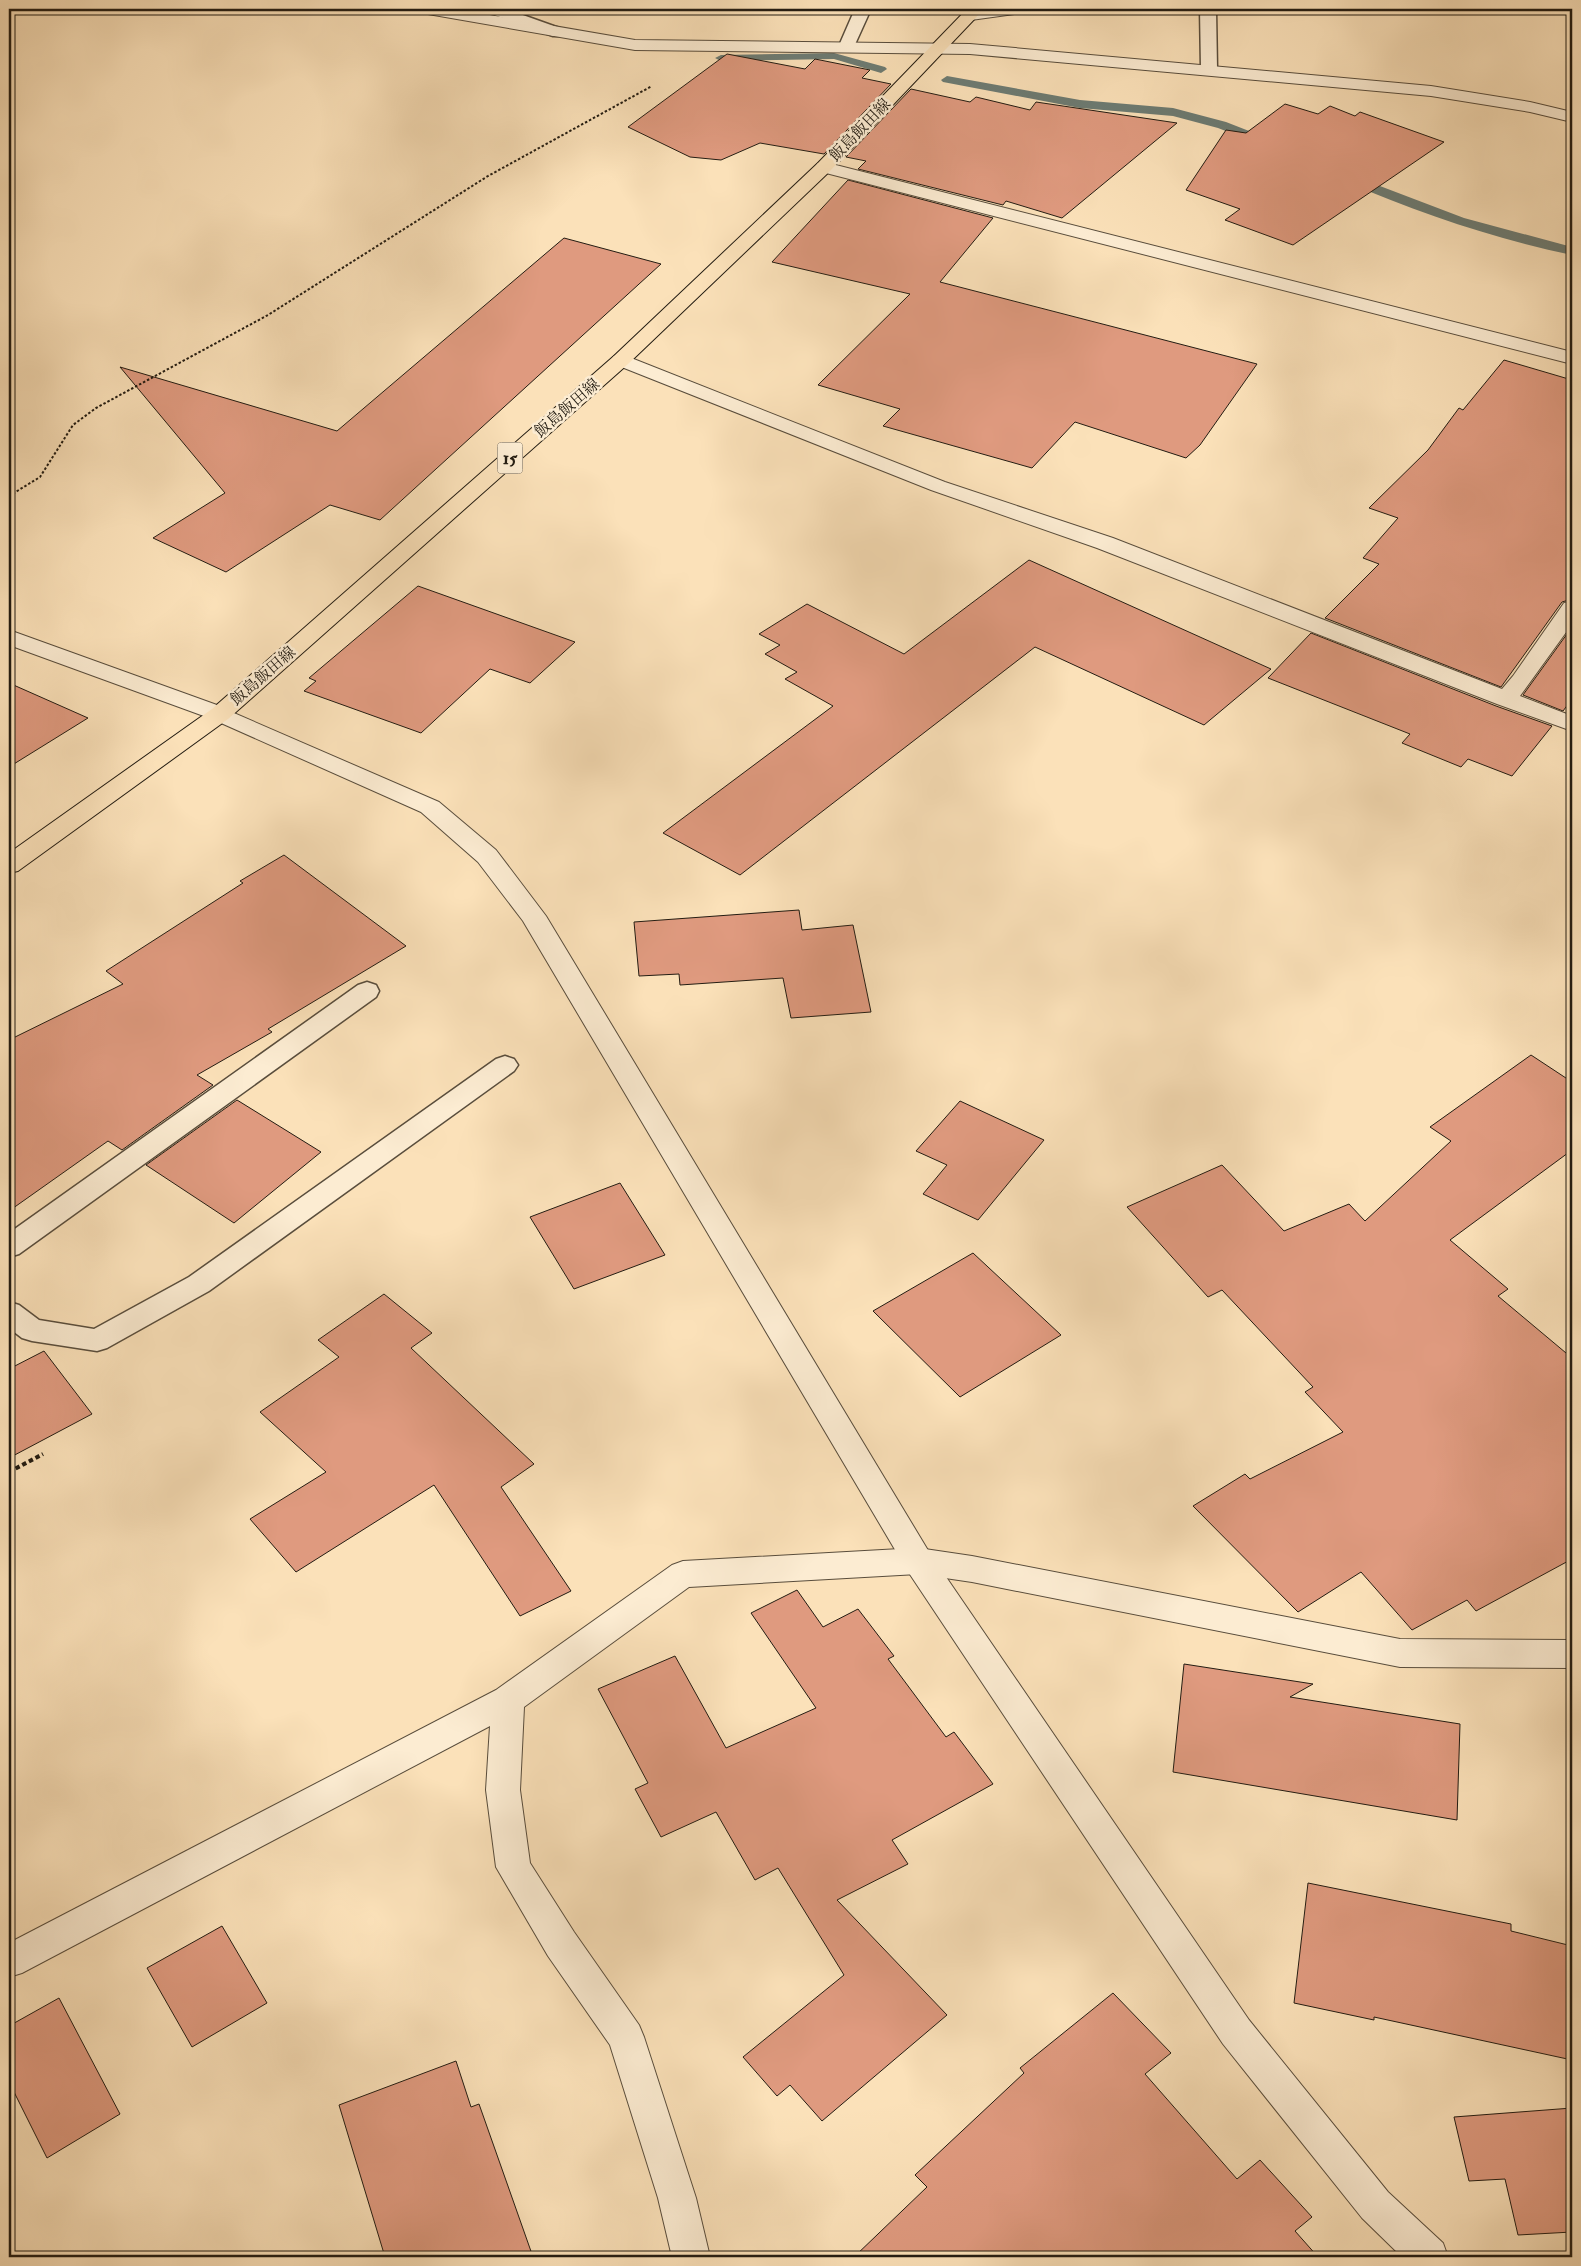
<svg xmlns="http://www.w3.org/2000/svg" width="1581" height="2266" font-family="'IM FELL Double Pica','Noto Serif JP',serif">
<rect width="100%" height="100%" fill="#fbe1b9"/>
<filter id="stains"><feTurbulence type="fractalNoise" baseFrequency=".004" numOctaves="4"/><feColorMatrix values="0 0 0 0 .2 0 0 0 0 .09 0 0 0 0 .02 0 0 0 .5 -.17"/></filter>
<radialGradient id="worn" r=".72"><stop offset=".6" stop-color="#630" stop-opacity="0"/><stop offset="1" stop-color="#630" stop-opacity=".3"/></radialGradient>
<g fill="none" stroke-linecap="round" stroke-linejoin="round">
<path fill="#6d7c74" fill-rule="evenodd" d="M834,53L885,67L887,69L881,73L834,59L721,61L715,58L721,55Z
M947,76L1080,100L1173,108L1226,122L1267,138L1269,141L1263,145L1259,144L1218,128L1173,116L1080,108L943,82L941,80Z
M1351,175L1464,218L1572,247V255C1495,239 1419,213 1347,182L1345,179Z"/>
</g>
<path fill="#df9a7f" stroke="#231c12" d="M727,54L805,69L815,59L870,70L862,78L891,84L824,154L760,143L721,160L690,157L628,127Z
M911,89L970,102L976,97L1030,110L1036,102L1177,123L1062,218L1006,201L1003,205L858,169L866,161L846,157Z
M1285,104L1318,114L1330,106L1355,116L1360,112L1444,142L1293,245L1225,220L1240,209L1186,190L1226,130L1246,133Z
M848,180L993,218L940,282L1257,364L1200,445L1186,458L1075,422L1032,468L883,426L900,409L818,385L910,294L772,262Z
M564,238L661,264L380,520L330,505L226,572L153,538L225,493L120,367L337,431Z
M1504,360L1572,380V599L1562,602L1501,687L1325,618L1379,564L1363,558L1398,518L1369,508L1428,450L1459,408L1463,410Z
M1029,560L1271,669L1204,725L1035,647L740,875L663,833L833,706L785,679L797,672L765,654L780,645L759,634L807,604L904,654Z
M418,586L575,642L530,683L490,669L421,733L304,691L316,681L309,678Z
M1572,627V699L1563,711L1523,695Z
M1311,633L1496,706L1552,726L1512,776L1468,759L1461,767L1402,743L1410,734L1268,678Z
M9,683L88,718L9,767Z
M284,855L406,946L268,1029L272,1032L197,1075L213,1085L122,1150L108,1141L9,1211V1040L123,984L106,971L243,883L240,881Z
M799,910L802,930L853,925L871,1012L791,1018L783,978L680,985L679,974L639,976L634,922Z
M1531,1055L1572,1082V1150L1450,1240L1508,1289L1498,1296L1572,1358V1559L1476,1611L1467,1600L1412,1630L1361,1572L1298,1612L1193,1506L1245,1474L1250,1479L1343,1432L1305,1392L1313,1387L1222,1290L1208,1297L1127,1207L1222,1165L1284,1231L1349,1204L1365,1221L1451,1141L1430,1127Z
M237,1100L321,1152L234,1223L146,1165Z
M960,1101L1044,1140L978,1220L923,1194L947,1165L916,1151Z
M620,1183L665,1255L574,1289L530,1217Z
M973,1253L1061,1335L960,1397L873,1311Z
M384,1294L432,1333L411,1348L534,1464L501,1487L571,1591L520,1616L434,1485L296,1572L250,1519L326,1472L260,1412L339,1357L318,1340Z
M44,1351L92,1414L9,1458V1369Z
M797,1590L823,1627L858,1609L894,1656L888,1659L946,1737L954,1732L993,1784L892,1840L908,1864L837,1900L947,2015L822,2121L790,2085L777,2096L743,2057L844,1975L778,1868L755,1880L716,1812L661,1837L635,1789L648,1783L598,1689L675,1656L726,1748L816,1708L751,1613Z
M1184,1664L1313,1684L1290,1697L1460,1724L1457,1820L1173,1772Z
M1308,1883L1511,1924V1931L1572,1946V2060L1374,2017V2020L1294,2003Z
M222,1926L267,2003L192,2047L147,1968Z
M1113,1993L1171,2053L1145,2074L1237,2179L1260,2160L1312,2217L1295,2231L1318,2257H854L927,2187L915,2175L1024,2073L1020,2068Z
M59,1998L120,2114L47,2158L9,2082V2026Z
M456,2061L471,2107L479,2104L533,2257H385L339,2105Z
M1572,2108V2232L1518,2235L1505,2179L1469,2181L1454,2117Z"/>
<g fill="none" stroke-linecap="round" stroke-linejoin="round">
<g stroke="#594d3c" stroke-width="3">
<path id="service" d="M484,9H506L565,30L567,33L565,36H553L486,12Z
M855,9H871L852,51H840L838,48Z
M1200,9H1216L1217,69L1215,72H1203L1201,69Z
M367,982L376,985L379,991L376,997L19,1254L9,1257V1233L358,985Z
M505,1056L514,1059L518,1065L514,1071L209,1291L107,1348L97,1351L32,1341L22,1338L9,1328V1302L19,1305L39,1320L94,1329L189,1277L496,1059Z"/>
</g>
<g stroke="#594d3c" stroke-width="2">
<path id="minor" d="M983,9H1024L1022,13L971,20L965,19L963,15L965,11Z
M824,162L1572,352V364L818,171L815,167L818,163Z
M621,354L945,482L1113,538L1502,689L1513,676L1564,603L1572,601V624L1520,696L1572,716V731L1497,704L1097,548L931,490L614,364L611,360L614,356Z
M9,630L228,709L232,714L228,719L220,721L212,719L9,645Z
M918,1548L972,1556L1400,1639L1572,1640V1668L1400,1667L972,1582L918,1574L689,1587L524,1707L520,1790L530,1863L574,1932L639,2025L644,2037L696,2198L710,2257H672L658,2198L610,2045L548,1956L496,1867L486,1790L490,1726L22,1973L9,1977V1943L496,1690L672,1565L683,1561Z"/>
</g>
<g stroke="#594d3c" stroke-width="2">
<path id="tertiary" d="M420,9H455L635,40L970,44L1431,86L1530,102L1572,112V122L1530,112L1431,96L970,54L635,50L428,14L422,13Z
M220,707L439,802L496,850L546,916L929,1552L1249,2020L1388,2192L1443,2243L1448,2257H1402L1362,2218L1223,2044L907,1570L523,921L478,862L421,812L212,719L208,714L212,709Z"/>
</g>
<g stroke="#231c12" stroke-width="2">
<path id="primary" d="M967,9H984L830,171L628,364L228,719L18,871L9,873V853L212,709L614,356L818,163Z"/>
</g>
<path stroke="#231c12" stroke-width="2" stroke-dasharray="2.5 2" stroke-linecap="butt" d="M9,496L40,477L73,425L96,408L268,315L488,176L652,86"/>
<path stroke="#231c12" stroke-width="4" stroke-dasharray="4.5 3" stroke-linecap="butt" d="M9,1472L43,1454"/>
<use href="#service" fill="#fcecd2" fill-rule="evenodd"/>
<use href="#minor" fill="#fcecd2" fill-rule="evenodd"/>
<use href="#tertiary" fill="#fcecd2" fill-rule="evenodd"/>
<use href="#primary" fill="#fbe1b9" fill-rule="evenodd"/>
</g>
<g text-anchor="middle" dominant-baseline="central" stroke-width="5" stroke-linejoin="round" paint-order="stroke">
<g font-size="16" fill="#231c12" stroke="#fcecd2">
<text transform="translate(860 130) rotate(-46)">飯島飯田線</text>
<text transform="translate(567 408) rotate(-41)">飯島飯田線</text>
<text transform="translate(263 676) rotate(-41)">飯島飯田線</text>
</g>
<rect fill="#fcecd2" stroke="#645a4c" stroke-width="1" x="497.5" y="442.5" width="25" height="31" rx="4"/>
<g font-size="18" font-weight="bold" fill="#231c12">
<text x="510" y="458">15</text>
</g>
</g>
<rect width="1581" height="2266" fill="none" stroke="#fbe1b9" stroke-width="30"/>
<rect x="10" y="10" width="1561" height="2246" fill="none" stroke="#231c12" stroke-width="2.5"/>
<rect x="15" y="15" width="1551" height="2236" fill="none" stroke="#231c12"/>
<rect width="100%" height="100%" filter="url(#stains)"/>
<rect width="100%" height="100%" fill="url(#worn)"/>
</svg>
